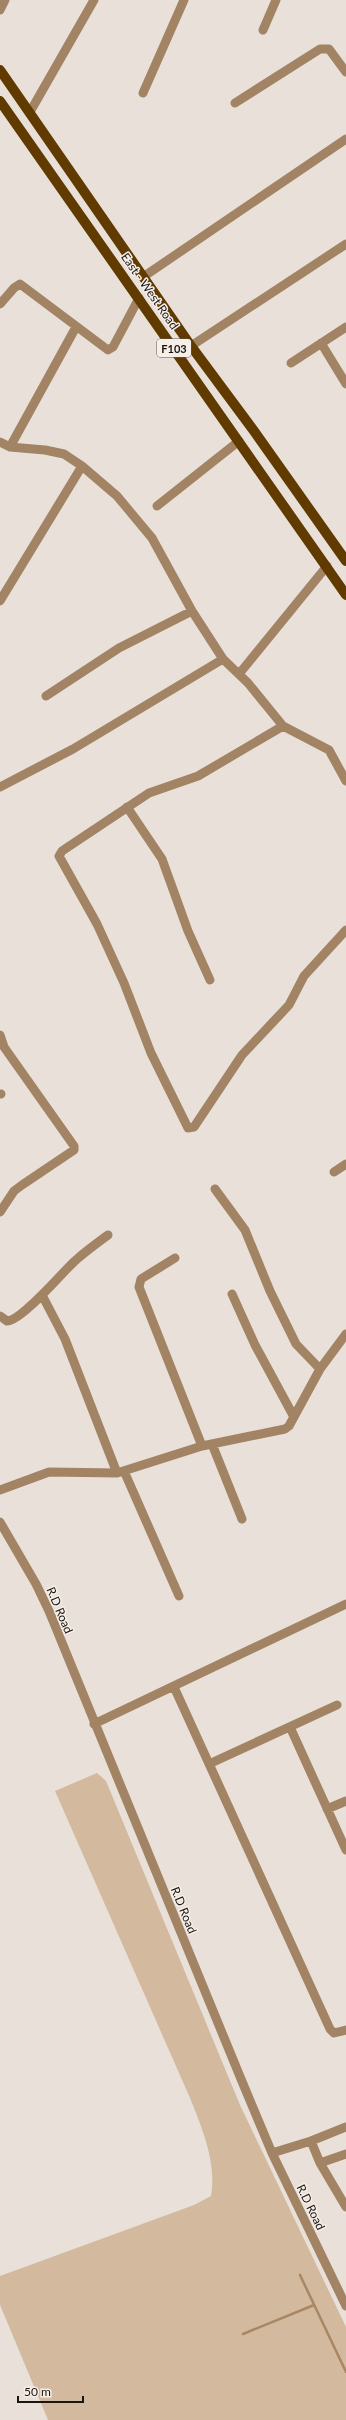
<svg xmlns="http://www.w3.org/2000/svg" width="346" height="2420" font-family="Lato,sans-serif">
<rect width="100%" height="100%" fill="#e9e1d9"/>
<path fill="#d3b99d" d="M97,1773L106,1781L240,2105L346,2327V2420H48L0,2305V2276L194,2205L211,2196C217,2163 202,2128 190,2098L55,1791Z"/>
<g fill="none" stroke-linecap="round" stroke-linejoin="round">
<path stroke="#a98762" stroke-width="2.5" d="M300,2275L346,2372
M243,2334L314,2305"/>
<path stroke="#a28465" stroke-width="9" d="M0,10L5,0
M263,30L276,0
M143,93L184,0
M235,103L320,49H329L346,72
M30,112L94,0
M143,277L346,139
M0,304L14,288L20,284L108,350L113,347L139,298
M321,343L346,384
M191,346L346,244
M291,363L346,327
M0,442L10,447L45,450L64,454L82,466L117,496L152,538L192,611L223,659L248,683L283,726L329,750L346,781
M10,447L76,327
M157,506L239,441
M0,601L82,466
M239,674L327,566
M46,696L119,648L192,611
M283,726L198,776L149,793L62,851L59,856L97,924L124,983L151,1053L188,1128L194,1127L242,1055L289,1005L304,976L346,930
M0,787L73,749L223,659
M127,807L162,859L188,931L210,980
M0,1035L4,1047L74,1146V1150L22,1185L14,1191L0,1212
M0,1094H1
M334,1172L346,1164
M215,1189L245,1230L270,1291L296,1344L320,1369
M175,1258L141,1279L139,1287L202,1446
M232,1294L255,1345L294,1417
M42,1295L65,1339L117,1473
M0,1316L7,1321C22,1321 63,1271 76,1260C86,1251 97,1243 108,1235
M212,1444L242,1519
M124,1471L179,1596
M0,1490L49,1472L117,1473L202,1446L285,1429L289,1426L320,1369L346,1334
M0,1522L36,1584L49,1611L241,2079L272,2153L346,2306
M174,1687L330,2029L334,2033L346,2030
M94,1724L346,1604
M290,1727L346,1850
M209,1764L337,1705
M327,1809L346,1801
M311,2141L320,2163L346,2207
M272,2153L311,2141L346,2127
M320,2163L346,2154"/>
<path stroke="#613a00" stroke-width="10" d="M0,70L191,346L254,431L346,561
M0,101L346,595"/>
</g>
<g text-anchor="middle" dominant-baseline="central" stroke-width="3" stroke-linejoin="round" paint-order="stroke">
<rect fill="#f6eee7" stroke="#5b5753" stroke-width="1" x="157" y="339" width="34" height="18" rx="3"/>
<g font-size="11" font-weight="bold" fill="#181613">
<text x="174" y="348">F103</text>
</g>
<g font-size="12" fill="#181613" stroke="#f6eee7">
<text transform="translate(150 291) rotate(55)">East - West Road</text>
<text transform="translate(60 1610) rotate(67)">R.D Road</text>
<text transform="translate(184 1910) rotate(68)">R.D Road</text>
<text transform="translate(311 2207) rotate(64)">R.D Road</text>
</g>
</g>
<path d="M18 2396v6h65v-6" fill="none" stroke="#181613" stroke-width="2"/>
<text x="24" y="2396" font-size="12" fill="#181613" stroke="#f6eee7" stroke-width="3" paint-order="stroke">50 m</text>
</svg>
